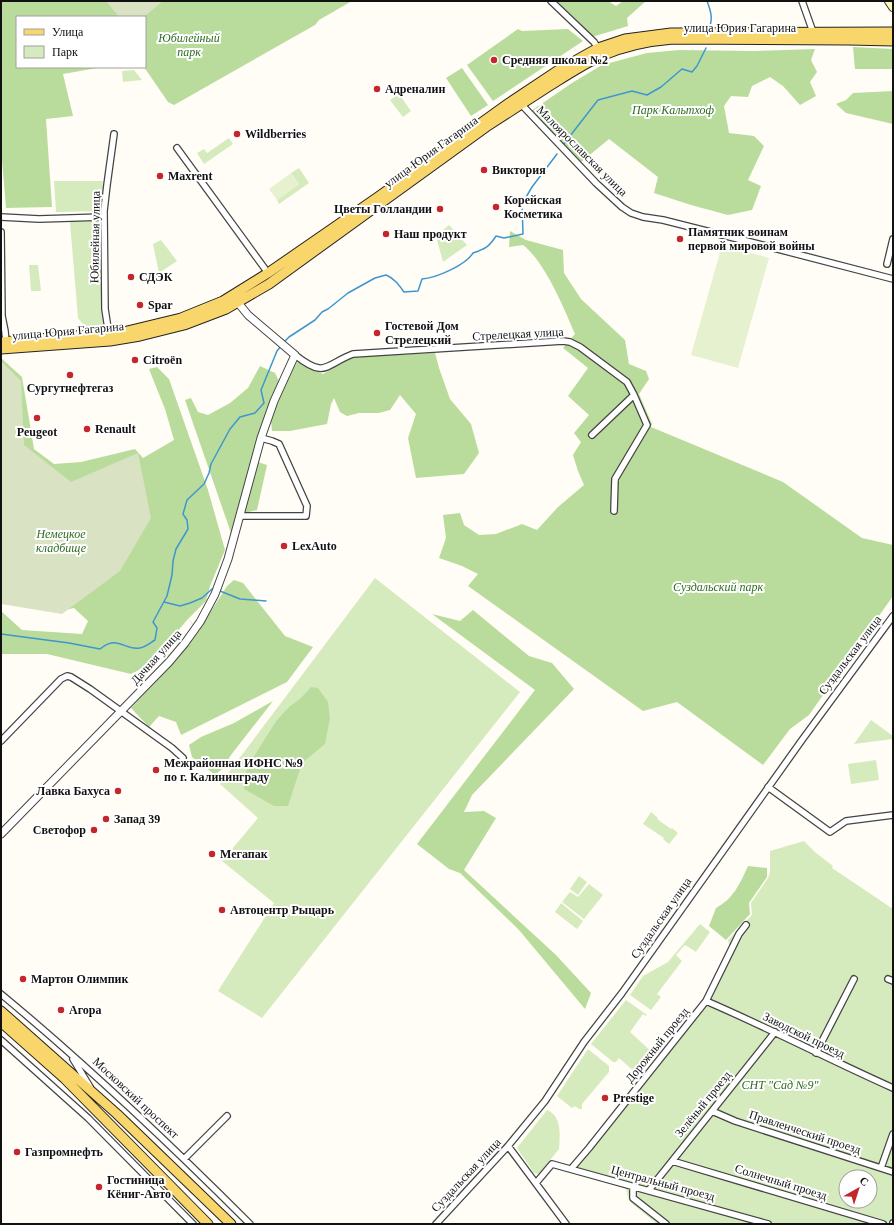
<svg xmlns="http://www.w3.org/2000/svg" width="894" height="1225" font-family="Georgia,serif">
<rect width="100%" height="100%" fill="#fffdf5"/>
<path fill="#d5ebbd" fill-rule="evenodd" d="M134,70L142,80L123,82L122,71Z
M399,94L411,111L403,117L390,100Z
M229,138L233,144L204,164L197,153L204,149L207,153Z
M299,168L309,183L279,204L277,200L299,184L291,173Z
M54,181H103L101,211L56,212Z
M103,221L106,322L101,327L86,328L78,318L70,222Z
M449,225L467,245L443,262L436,236Z
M161,240L177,261L159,273L153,244Z
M29,265H38L41,291H31Z
M375,578L520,692L262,1018L218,991L274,903L222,861L258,818L220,784Z
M871,720L893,736V739L854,744Z
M876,760L879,780L851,784L848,764Z
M651,812L658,818L657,819L671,829L672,828L678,833L669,844L663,839L664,838L643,824Z
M804,841L816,853L833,866L832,868L893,909V1224H657L629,1201L626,1189L574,1168L714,987L731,952L728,940L752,915L751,903L768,878L770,872V851ZM846,1177H870V1201H846Z
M579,876L587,882L578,895L570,889Z
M589,884L603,895L584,919L562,902L570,892L578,897Z
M561,903L583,921L577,929L555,912Z
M700,924L710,932L696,952L685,945L676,955L682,961L657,994L661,997L651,1010L630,995L643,976L668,962Z
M626,1000L647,1015L646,1016L643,1014L630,1032L653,1053L655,1051L659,1054H652L637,1074L619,1058L616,1062H613L591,1044Z
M588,1049L609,1066V1072L582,1104V1109H579L575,1106L572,1108L557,1096Z
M547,1110C562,1116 560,1135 559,1149L539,1174L534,1173L517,1148Z"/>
<path fill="#b9dc9c" d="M1,1H352L319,20L315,25L174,105L168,102L144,67H145V17H17V67H103L63,74L73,116L46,119L52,207L6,208L1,147Z
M556,1H608L616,6L623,1H646L627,18L628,26L592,37Z
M518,29L522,31L568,29L583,41L493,101L467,65Z
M853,47L893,49V69H855Z
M815,49L811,60L817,72L810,82L816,96L800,105L783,86L770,77L752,86L748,97L731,96L724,106L729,133L754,136L764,146L748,180L761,186L752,210L728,215L691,205L654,193L658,177L609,139L580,163L531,111L572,83L602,65L647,53L679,50L753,51Z
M462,68L488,105L471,116L446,78Z
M893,91V124L846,113L836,104L846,100L853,93Z
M510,231L526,240L563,250L564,273L581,299L625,340L629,364L646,371L649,379L639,394L652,424L651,427L783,482L862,538L893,545V596L809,715L790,729L763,765L677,702L643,711L468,586L478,574L462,566L439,558L446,538L443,515L460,513L464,525L479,535L496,534L522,524L537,530L558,507L584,485L578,471L573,455L581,442L574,433L589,415L568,396L588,368L563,348L575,334C564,308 545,262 523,245L509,247Z
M435,353L439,368L450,399L471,424L479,453L464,474L416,478L408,438L416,414L400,395L390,410L379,413H359L347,416L340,412L334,398L331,404L327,424L290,431H272L271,420L278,401L271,398L252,460L267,465L257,510L236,515L231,533L185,400L191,398L198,412L208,415L230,403L248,388L260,366L275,373L279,381L271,398L278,401L287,380L297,362L323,374L353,357Z
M1,358L22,377L34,449L54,464L81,462L135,449L143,458L174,440L165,409L149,369L157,367L169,379L208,490L225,550L210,586L206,601L188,619L199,630L227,586L234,580L243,583L285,636L313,647L287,682L181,735L176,722L159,716L149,727L131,708L176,660L198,631L188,619L147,666L131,674L47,654H1V611L22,630L82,634L88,621L74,608L61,611L1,600Z
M473,610L529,656L552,663L574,689L472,795L464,812L484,811L496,818L464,870L556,955L591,993L585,1009L519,930L460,873L449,869L417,844L535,690L432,614L460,621Z
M311,687L318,688L328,702L330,718L325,744L302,763L288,806H274L244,789L246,772L251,761L266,737L277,720L289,707L301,698Z
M273,701L231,755L222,769L215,775L192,757L189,745L201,737L234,723Z
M748,866L767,868V877L749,903L750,914L726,940L709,926L716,908C733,899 740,884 748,866Z"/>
<path fill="#d9e3c4" d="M106,1H163L144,17H119Z
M1,361L21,381L24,445L71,482L138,453L151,518L120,571L62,614L1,604Z"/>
<path fill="#e6f2cf" d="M291,173L299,184L277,200L269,189Z
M722,245L769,258L738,368L691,355Z"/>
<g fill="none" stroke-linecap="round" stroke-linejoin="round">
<path stroke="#3f96cf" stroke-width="1.5" d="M707,1C710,9 713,17 710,26
M563,145L598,100L632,91L647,95L661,87L682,69L692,72L697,66L706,48
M283,343L289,337L315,320L322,312L328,309L348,293L375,278L386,275C394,278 399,285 404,292L418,291L422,279C436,278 466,265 473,253C485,249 489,247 496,236L504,238L523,234L522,204L532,187L557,154
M220,591L240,599L266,601
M164,602L180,606L190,603L202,598L212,589H214
M1,634L69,643L100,649C118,634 124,651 140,648C146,647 150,643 155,640L157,628L153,622L167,596L172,575L173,561L176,549L188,529L187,520L183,514L187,500L204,484L209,473L211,464L230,429L240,417L255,413L264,403L261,390L277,351L281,346"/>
<g stroke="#444" stroke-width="8">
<path id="minor" d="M551,1L594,42L599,50
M802,1L813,32
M520,103L596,183L622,207L631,213L643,217L663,220L762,245L893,279
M177,148L268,273
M1,217L39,219L104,217
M1,232L2,316L5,331L6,342
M887,264L893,239
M109,335L105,309L104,211L107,185L114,134
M295,355C326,379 324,365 353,354L563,341L570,342L580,347L627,382L634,395L592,435
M614,511L615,479L647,425L634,395
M240,516H306L307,506L279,444L272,441L261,438
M1,741L61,679L67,676L71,677L90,689L172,748L183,758
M768,787L830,832L846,821L893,815
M888,979L893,981
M1,994C88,1066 170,1144 250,1224
M706,1001C769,1028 830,1060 893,1088
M1,1040L88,1118L193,1224
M816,1053L854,979
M73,1059L90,1087
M712,1111L735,1121L893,1172
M508,1146L566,1224
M184,1159L227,1116
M672,1161L883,1224
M881,1168L893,1134
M571,1169L589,1148L706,1001L739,934L746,925
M536,1183L552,1164L768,1224
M633,1186V1198L666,1224
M649,1190L775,1032
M436,1224L508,1146L545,1101L584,1042L622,993L802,740L893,616
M893,1224V1223"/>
</g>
<g stroke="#444" stroke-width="9">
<path id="tertiary" d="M1,834L169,662L185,643L200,622L215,594L228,559L261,438L274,401L295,355L248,315L235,299"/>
</g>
<g stroke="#333" stroke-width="10">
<path id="secondary" d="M889,1L893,7"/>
</g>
<g stroke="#222" stroke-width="11">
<path id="primary" d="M1,342L123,332L181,318L223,301L268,273L378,197L509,103L557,71L598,48L625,39L671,33L893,32
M1,349L110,341L140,336L184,325L226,309L269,284L486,127C508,113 529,99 551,85C567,75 584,64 601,56C624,46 648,41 673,39L849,40L893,41
M1,1011L117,1114L231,1224
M1,1022L65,1079L208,1224"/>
</g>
<use href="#minor" stroke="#fff" stroke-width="5.5"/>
<use href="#tertiary" stroke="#fff" stroke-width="7"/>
<use href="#secondary" stroke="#fff6b0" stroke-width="8"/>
<use href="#primary" stroke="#f9d66b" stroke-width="9"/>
</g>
<g fill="#c4262e" stroke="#fff" stroke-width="1.5">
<circle cx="494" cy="60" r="4"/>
<circle cx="377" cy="89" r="4"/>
<circle cx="237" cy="134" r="4"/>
<circle cx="484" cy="170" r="4"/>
<circle cx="160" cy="176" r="4"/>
<circle cx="496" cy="207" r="4"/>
<circle cx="440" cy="209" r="4"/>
<circle cx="386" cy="234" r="4"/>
<circle cx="680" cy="239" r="4"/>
<circle cx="131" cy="277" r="4"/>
<circle cx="140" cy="305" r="4"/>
<circle cx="377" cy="333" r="4"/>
<circle cx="135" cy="360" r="4"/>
<circle cx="70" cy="375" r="4"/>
<circle cx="37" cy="418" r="4"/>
<circle cx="87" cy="429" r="4"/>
<circle cx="284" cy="546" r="4"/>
<circle cx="156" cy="770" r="4"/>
<circle cx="118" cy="791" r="4"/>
<circle cx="106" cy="819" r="4"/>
<circle cx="94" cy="830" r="4"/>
<circle cx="212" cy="854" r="4"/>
<circle cx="222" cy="910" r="4"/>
<circle cx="23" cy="979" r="4"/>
<circle cx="61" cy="1010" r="4"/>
<circle cx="605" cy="1098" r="4"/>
<circle cx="17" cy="1152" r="4"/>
<circle cx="99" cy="1187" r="4"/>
</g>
<g text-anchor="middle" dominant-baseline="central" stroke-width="4" stroke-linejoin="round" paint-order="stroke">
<g font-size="12" fill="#111" stroke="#fff">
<text x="740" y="28">улица Юрия Гагарина</text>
<text transform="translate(582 151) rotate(45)">Малоярославская улица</text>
<text transform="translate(431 152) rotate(-36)">улица Юрия Гагарина</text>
<text transform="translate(95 237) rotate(-89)">Юбилейная улица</text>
<text transform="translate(68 331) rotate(-5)">улица Юрия Гагарина</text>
<text transform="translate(518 334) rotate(-3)">Стрелецкая улица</text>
<text transform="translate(850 655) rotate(-53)">Суздальская улица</text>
<text transform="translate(156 657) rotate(-48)">Дачная улица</text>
<text transform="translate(661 918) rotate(-55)">Суздальская улица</text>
<text transform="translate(804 1035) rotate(26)">Заводской проезд</text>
<text transform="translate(657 1045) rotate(-51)">Дорожный проезд</text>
<text transform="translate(136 1098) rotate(43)">Московский проспект</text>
<text transform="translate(703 1104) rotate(-51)">Зелёный проезд</text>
<text transform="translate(805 1132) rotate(18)">Правленческий проезд</text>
<text transform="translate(466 1175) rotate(-47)">Суздальская улица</text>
<text transform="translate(781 1182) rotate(17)">Солнечный проезд</text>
<text transform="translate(663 1183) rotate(15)">Центральный проезд</text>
</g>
<g font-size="12" font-style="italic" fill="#2f6b1f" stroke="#fff">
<text x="189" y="38">Юбилейный<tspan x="189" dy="14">парк</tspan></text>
<text x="673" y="110">Парк Кальтхоф</text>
<text x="61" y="534">Немецкое<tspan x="61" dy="14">кладбище</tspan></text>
<text x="718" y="587">Суздальский парк</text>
<text x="780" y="1085">СНТ "Сад №9"</text>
</g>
<g font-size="12" font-weight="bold" fill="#111" stroke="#fff" text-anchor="start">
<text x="502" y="60">Средняя школа №2</text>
<text x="385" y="89">Адреналин</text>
<text x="245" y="134">Wildberries</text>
<text x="492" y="170">Виктория</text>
<text x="168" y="176">Maxrent</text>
<text x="504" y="200">Корейская<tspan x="504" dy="14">Косметика</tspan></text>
<text x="432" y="209" text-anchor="end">Цветы Голландии</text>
<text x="688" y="232">Памятник воинам<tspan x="688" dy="14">первой мировой войны</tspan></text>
<text x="394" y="234">Наш продукт</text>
<text x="139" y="277">СДЭК</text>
<text x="148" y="305">Spar</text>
<text x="385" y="326">Гостевой Дом<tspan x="385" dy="14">Стрелецкий</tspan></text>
<text x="143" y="360">Citroën</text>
<text x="70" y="388" text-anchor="middle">Сургутнефтегаз</text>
<text x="95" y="429">Renault</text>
<text x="37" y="432" text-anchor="middle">Peugeot</text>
<text x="292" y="546">LexAuto</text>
<text x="164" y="763">Межрайонная ИФНС №9<tspan x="164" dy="14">по г. Калининграду</tspan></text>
<text x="110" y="791" text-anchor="end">Лавка Бахуса</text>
<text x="114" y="819">Запад 39</text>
<text x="86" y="830" text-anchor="end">Светофор</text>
<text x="220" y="854">Мегапак</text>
<text x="230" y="910">Автоцентр Рыцарь</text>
<text x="31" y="979">Мартон Олимпик</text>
<text x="69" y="1010">Агора</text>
<text x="613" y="1098">Prestige</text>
<text x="25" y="1152">Газпромнефть</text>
<text x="107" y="1180">Гостиница<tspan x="107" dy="14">Кёниг-Авто</tspan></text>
</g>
</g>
<rect width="894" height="1225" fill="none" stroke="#111111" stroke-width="4"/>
<rect x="16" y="16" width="130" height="52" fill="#ffffff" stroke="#a0a0a0"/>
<rect x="24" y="29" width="20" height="6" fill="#f9d66b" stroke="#a0a0a0"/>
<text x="52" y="36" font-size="12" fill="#111111">Улица</text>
<rect x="24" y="46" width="20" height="12" fill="#d5ebbd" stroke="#a0a0a0"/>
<text x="52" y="56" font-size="12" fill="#111111">Парк</text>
<g transform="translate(858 1189) rotate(39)"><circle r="19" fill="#ffffff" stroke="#a0a0a0"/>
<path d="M0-3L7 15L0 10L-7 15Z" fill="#c4262e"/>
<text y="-6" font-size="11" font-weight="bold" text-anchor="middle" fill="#111111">С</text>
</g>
</svg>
